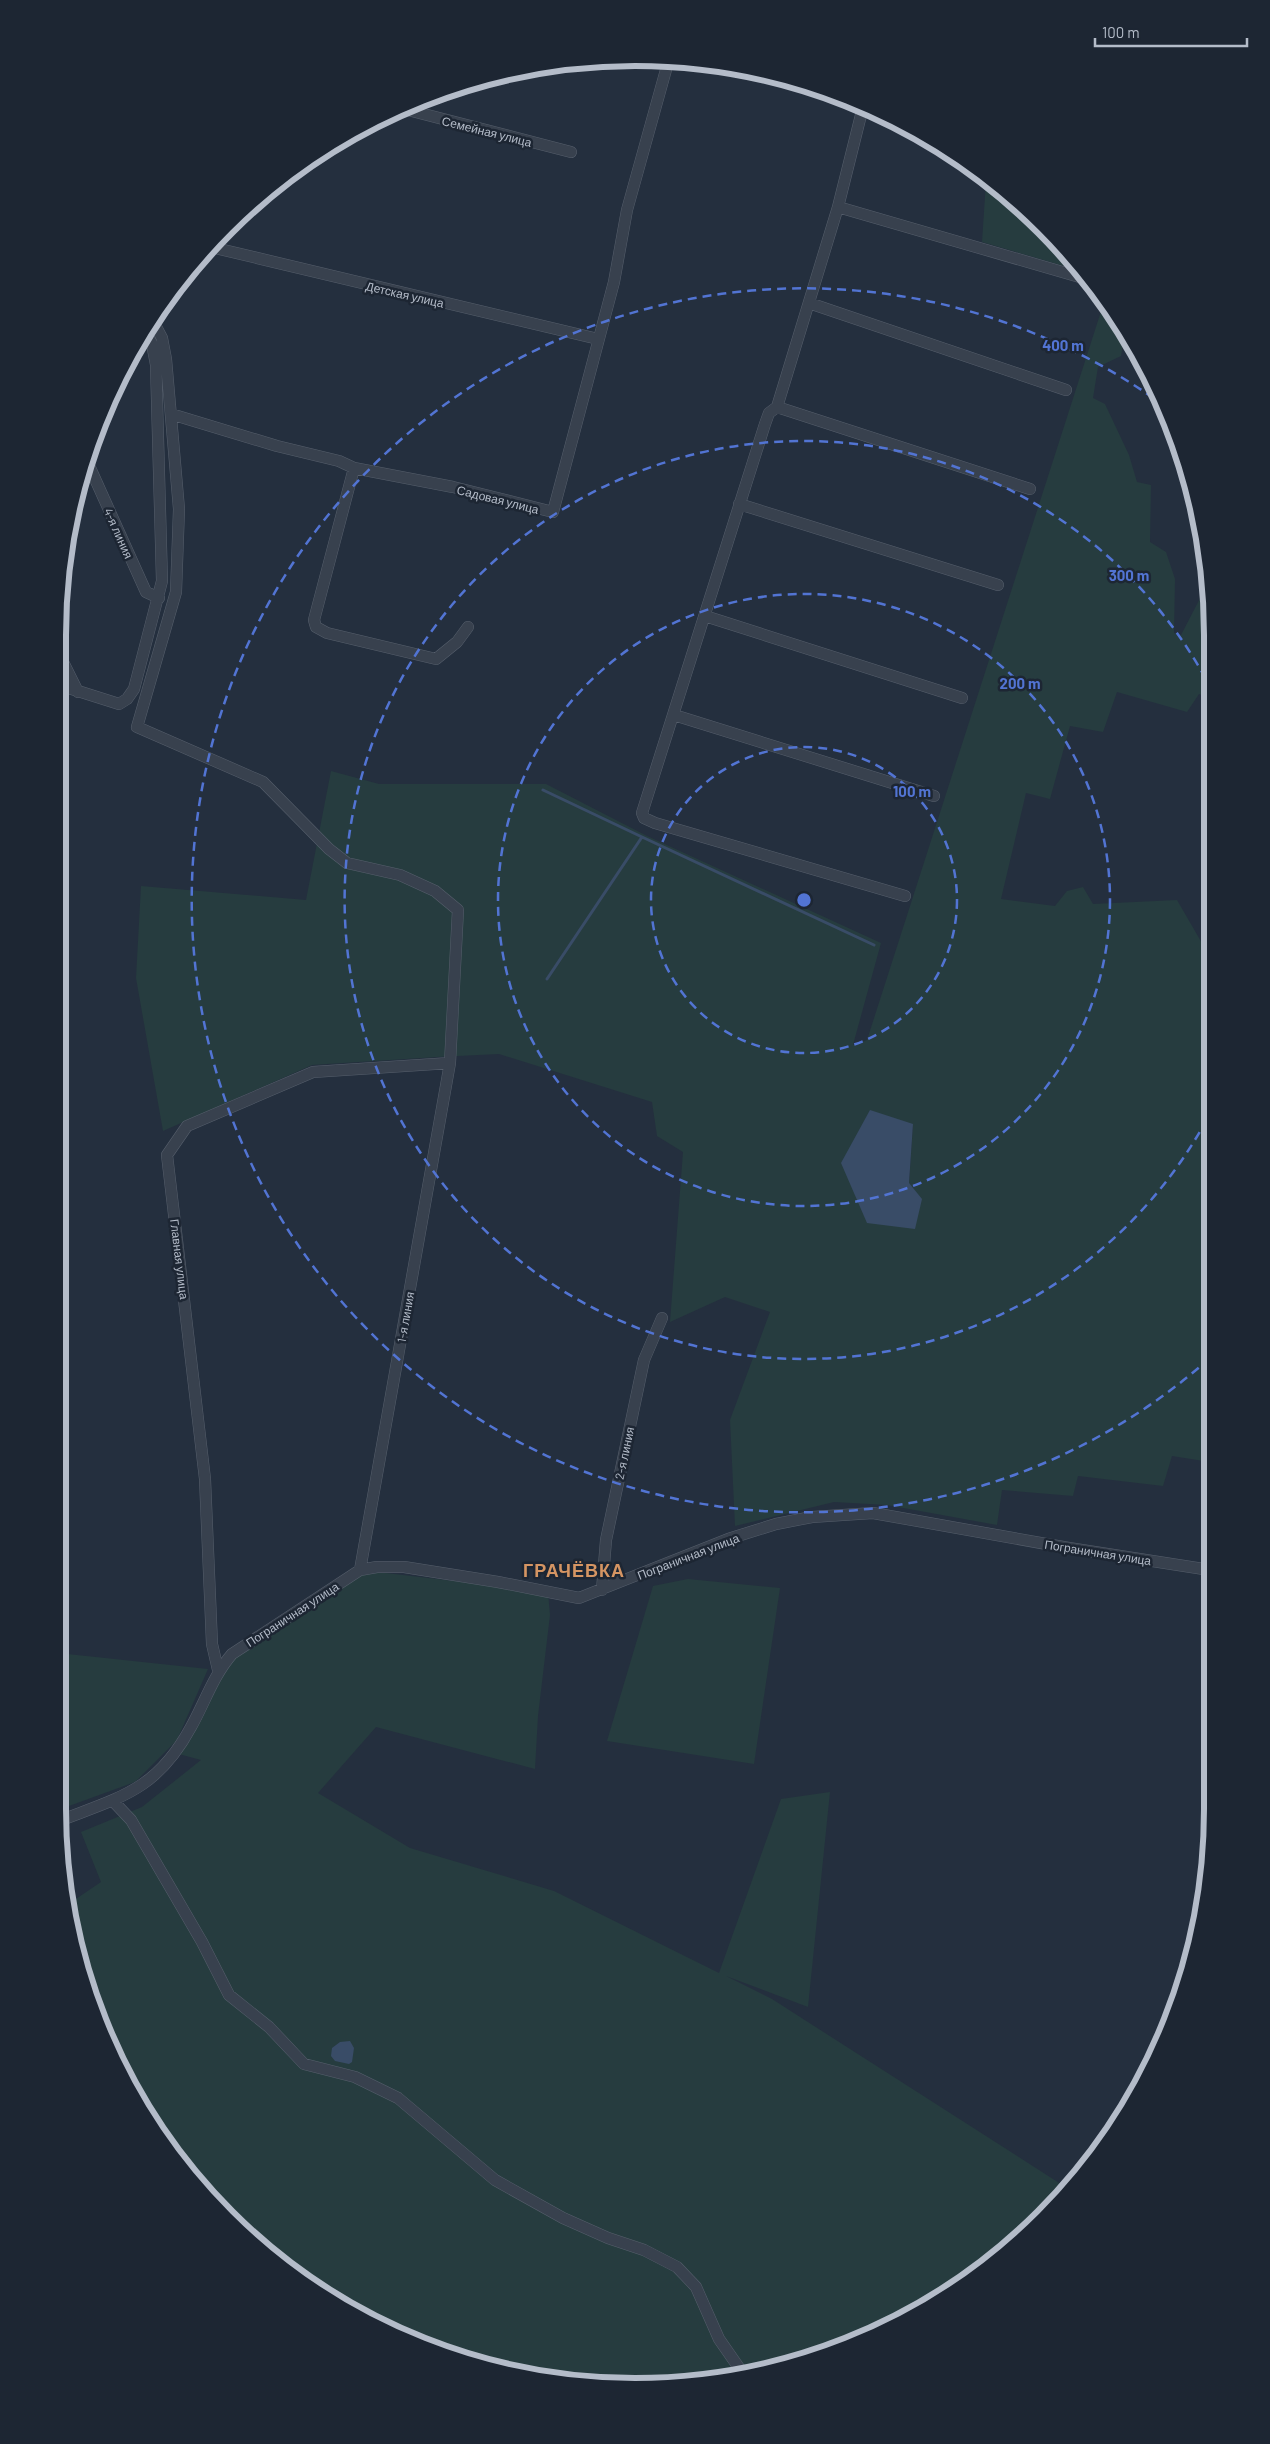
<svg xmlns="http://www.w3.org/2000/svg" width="1270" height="2444" font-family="Barlow,sans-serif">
<rect width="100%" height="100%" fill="#242f3e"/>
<path fill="#263c3f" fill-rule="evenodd" d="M986,181L1016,201L1081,271L982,242Z
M1104,302L1124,337L1121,356L1098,367L1093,398L1105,404L1129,455L1137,482L1151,485L1150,542L1166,552L1175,579L1174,633L1181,635L1208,583V697L1199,694L1187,712L1117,692L1103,732L1070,726L1050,799L1026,793L1001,899L1055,906L1067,891L1083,887L1093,904L1177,900L1206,950H1209L1210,1462L1172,1456L1163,1486L1078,1476L1073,1496L1002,1490L997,1525L887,1505L834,1502L735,1526L730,1420L770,1312L725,1297L670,1322L683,1152L657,1136L652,1102L499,1054L437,1057L312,1065L163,1131L136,978L141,886L306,900L331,771L379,784H546L647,836L881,943L853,1045L867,1040ZM913,1124L909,1183L841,1164Z
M360,1570L548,1592L550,1615L538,1716L535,1769L376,1727L318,1793L410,1848L554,1891L719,1973L781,1799L830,1792L808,2007L726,1976L772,1999L1067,2188L1044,2217L986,2267L890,2327L785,2367L710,2382L598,2385L522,2375L414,2343L346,2309L254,2243L177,2161L135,2097L88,1995L69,1921L67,1905L101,1882L81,1832L142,1807L201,1760L175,1753L218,1670Z
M688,1579L780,1588L754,1764L607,1741L653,1586Z
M58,1653L208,1669L177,1740L135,1782L58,1810Z"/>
<path fill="#394c67" d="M870,1110L913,1124L909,1183L922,1199L915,1229L867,1223L841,1163Z
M350,2041L354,2048L352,2062L349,2064L335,2061L331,2056L332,2048L340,2042Z"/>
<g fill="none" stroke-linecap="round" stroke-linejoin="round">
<path stroke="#394c67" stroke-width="3" d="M543,790L642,837
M547,979L642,837L874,945"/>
<g stroke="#565f6c" stroke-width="12">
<path id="minor" d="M863,107L838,207L777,407L769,413L765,424L642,813L644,818L655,823L905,896
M404,109L571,152
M838,207L1090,280
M211,247L598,339
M809,303L1066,390
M153,321L162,338L166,359L179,509L176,592L137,727L263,782L329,849L347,863L400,875L435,891L458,910L450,1063L360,1570
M777,407L1030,489
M171,414L277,446L339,461L354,468L453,487L553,512L614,282L627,210L669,59
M87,461L146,592L159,598
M354,468L314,620L316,627L327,633L436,659L457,642L468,627
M739,504L998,585
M705,616L962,698
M59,654L78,692
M59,685L119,704L127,699L134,689L162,581L156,365L152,344L146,333
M674,715L934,796
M602,1590L606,1540L644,1360L662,1318
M218,1670L212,1644L205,1479L167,1155L187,1126L313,1072L450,1063
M113,1801L131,1820L202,1942L229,1995L269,2027L304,2064L355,2077L398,2098L495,2180L563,2218L608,2238L644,2250L677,2267L696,2287L719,2339L744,2375
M59,1821C121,1797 157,1790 191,1727C205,1702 213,1676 232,1654L360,1570L377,1567H404L498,1582L579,1598L728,1539L776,1524L812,1517L873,1513L1069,1548L1210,1570"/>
</g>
<use href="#minor" stroke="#38414e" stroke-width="11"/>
</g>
<g fill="none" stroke="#5274d3" stroke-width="2.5" stroke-dasharray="9 6">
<circle cx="804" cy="900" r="153"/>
<circle cx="804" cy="900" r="306"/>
<path d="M1207 1119A459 459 0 1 1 1207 681"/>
<path d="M1210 1358A612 612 0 1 1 1159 402"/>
</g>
<g text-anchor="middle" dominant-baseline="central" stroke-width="5" stroke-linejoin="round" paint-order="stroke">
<g font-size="12" fill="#b4bcc9" stroke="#1d2633">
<text transform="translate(487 131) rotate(14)">Семейная улица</text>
<text transform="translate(405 294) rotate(13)">Детская улица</text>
<text transform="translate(498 499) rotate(14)">Садовая улица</text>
<text transform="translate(119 533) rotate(66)">4-я линия</text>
<text transform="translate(180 1259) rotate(83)">Главная улица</text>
<text transform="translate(405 1317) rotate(-80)">1-я линия</text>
<text transform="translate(624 1453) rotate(-78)">2-я линия</text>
<text transform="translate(1098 1552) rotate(9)">Пограничная улица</text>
<text transform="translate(688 1556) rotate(-21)">Пограничная улица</text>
<text transform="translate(292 1614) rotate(-33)">Пограничная улица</text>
</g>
<g font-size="18" font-weight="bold" letter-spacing="1" fill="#d59563" stroke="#1d2633">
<text x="574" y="1570">ГРАЧЁВКА</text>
</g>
</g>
<path d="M0 0H1270V2444H0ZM635 66H635A569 569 0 0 1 1204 635V1809A569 569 0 0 1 635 2378H635A569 569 0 0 1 66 1809V635A569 569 0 0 1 635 66Z" fill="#1d2633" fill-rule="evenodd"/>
<path fill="none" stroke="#b4bcc9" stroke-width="6" d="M635 66H635A569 569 0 0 1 1204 635V1809A569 569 0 0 1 635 2378H635A569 569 0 0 1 66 1809V635A569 569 0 0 1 635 66Z"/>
<circle cx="804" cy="900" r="8" fill="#5274d3" stroke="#1d2633" stroke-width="2.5"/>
<g font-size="15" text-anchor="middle" font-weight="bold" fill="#5274d3" stroke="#1d2633" stroke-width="5" stroke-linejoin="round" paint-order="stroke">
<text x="1063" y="351">400 m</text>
<text x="1129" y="581">300 m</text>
<text x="1020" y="689">200 m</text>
<text x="912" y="797">100 m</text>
</g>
<path d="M1095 38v8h152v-8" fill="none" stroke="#b4bcc9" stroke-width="2.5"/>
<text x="1102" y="38" font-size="15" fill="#b4bcc9" stroke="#1d2633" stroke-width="4" paint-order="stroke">100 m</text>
</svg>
